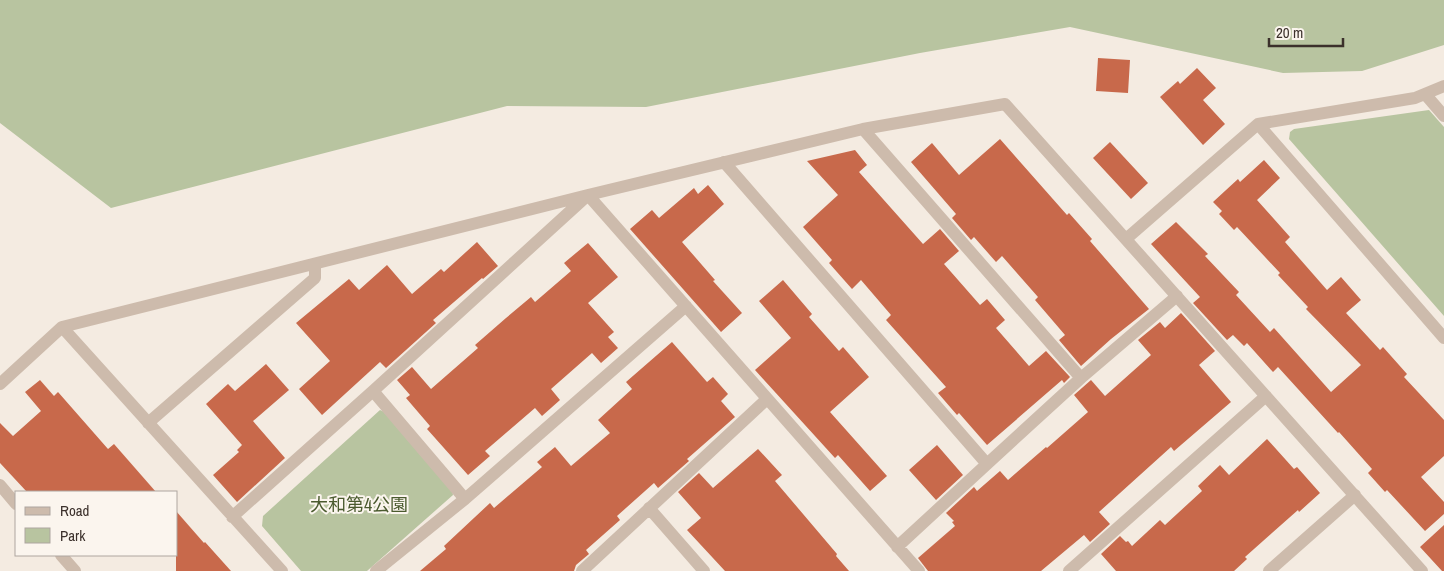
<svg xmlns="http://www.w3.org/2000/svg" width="1444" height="571" font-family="'Archivo Narrow','Noto Sans JP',sans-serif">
<rect width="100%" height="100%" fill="#f4ebe1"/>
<path fill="#b8c4a0" d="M0,0H1444V45L1362,71L1283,73L1070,27L920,53L646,107L507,106L111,208L0,123Z
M1429,110L1444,127V316L1289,139L1290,132L1294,129Z
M380,410L389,414L452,488L453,495L367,571H301L262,526L263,516Z"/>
<path fill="#c8694b" d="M1098,58L1130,60L1128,93L1096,91Z
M1197,68L1216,88L1203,100L1225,124L1203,145L1160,97L1178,81L1180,84Z
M1000,139L1067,215L1069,213L1092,239L1090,241L1149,309L1111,339L1081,366L1059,340L1065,335L1035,300L1038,297L1002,256L996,262L974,237L971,240L952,218L956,214L911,162L932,143L959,175Z
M1110,142L1148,183L1131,199L1093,158Z
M855,150L867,165L859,172L923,244L940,229L959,251L944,264L980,305L987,299L1005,320L996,328L1029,366L1046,351L1070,377L1064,383L1062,380L987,445L959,413L957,415L938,393L946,387L886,320L891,315L861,280L852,289L829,263L832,260L803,227L838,195L807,161Z
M1264,160L1280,178L1257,200L1290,237L1285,242L1327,290L1341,277L1361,300L1346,313L1380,350L1383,347L1407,374L1404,377L1444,420V456L1421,477L1444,502V514L1425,531L1387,490L1385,492L1368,473L1372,469L1339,432L1338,433L1278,367L1273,372L1247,343L1244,346L1233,335L1227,340L1193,303L1200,297L1151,244L1176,222L1208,254L1205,256L1239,292L1236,295L1270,332L1274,328L1331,392L1361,365L1306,309L1308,307L1278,275L1280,273L1237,227L1234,230L1219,214L1222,211L1213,202L1238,179L1240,182Z
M708,185L724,204L682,242L715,280L713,281L742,313L721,332L630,229L652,210L659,218L694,188L698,194Z
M477,242L498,266L483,279L482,278L433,320L436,323L386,368L380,362L322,415L299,389L330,361L296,323L349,279L359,290L387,265L412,294L441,269L444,272Z
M588,243L618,277L588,303L614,332L608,337L618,348L601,363L592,353L551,389L560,400L542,416L535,408L485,451L490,456L468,475L427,429L430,426L406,398L410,395L397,380L412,367L431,389L478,348L475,345L506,318L531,297L535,302L571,271L564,263Z
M783,280L812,314L809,317L839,351L843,347L869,377L830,412L887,476L870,491L838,455L835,458L755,370L791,338L759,301Z
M1181,313L1215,351L1199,365L1231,402L1174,451L1171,447L1099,512L1110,524L1090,542L1084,535L1041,571H928L918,558L955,526L952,522L954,521L946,513L974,487L977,491L1000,471L1008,480L1046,447L1047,448L1088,412L1074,395L1091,380L1105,396L1151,355L1138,340L1160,322L1165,328Z
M672,342L707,382L713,377L728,394L721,401L735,417L687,459L689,461L658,488L654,483L617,516L620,520L586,550L589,554L576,565L574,571H420L446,549L444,546L490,503L494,508L542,467L537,462L555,447L571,466L610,433L598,420L632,389L626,382Z
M266,364L289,390L253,421L285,458L237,502L213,475L239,452L237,450L242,445L206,404L228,384L235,391Z
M40,380L54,396L58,392L108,449L114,444L156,492H27L0,463V423L13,436L41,411L25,392Z
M1267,439L1294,469L1297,467L1320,493L1299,512L1298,510L1245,557L1247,559L1234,571H1116L1101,554L1120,536L1126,542L1128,541L1132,546L1160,520L1165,525L1202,491L1198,486L1220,465L1229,475Z
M937,445L963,475L936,500L909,470Z
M758,449L782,475L775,481L837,554L836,556L849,571H725L687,530L701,518L678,492L699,473L713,488Z
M176,511L204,543L205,542L231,571H176Z
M1444,525V571H1442L1420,547Z"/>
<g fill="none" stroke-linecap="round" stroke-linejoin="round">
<path stroke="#cdbbac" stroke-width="12" d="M1425,94L1444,116
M1258,124L1444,338
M863,129L1081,378L1177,296
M724,162L987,464L897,547
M1126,239L1258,124L1415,98L1444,86
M62,327L282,571
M0,384L62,327L588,195L863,129L1005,104L1422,571
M373,391L465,499
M148,423L315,278V264
M987,464L1081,378
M0,485L16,504
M649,508L704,571
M232,517L373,391L588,195L919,571
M61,555L75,571
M376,571L465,499L686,306
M582,571L767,399
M1069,571L1266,396
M1269,571L1355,495"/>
</g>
<g text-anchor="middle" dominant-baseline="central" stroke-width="4" stroke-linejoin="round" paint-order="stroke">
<g font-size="18" fill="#4a5a2e" stroke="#fbf5ee">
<text x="359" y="504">大和第4公園</text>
</g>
</g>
<rect x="15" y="491" width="162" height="65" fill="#fbf5ee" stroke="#aea6a0"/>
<rect x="25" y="507" width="25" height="8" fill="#cdbbac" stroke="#aea6a0"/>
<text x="60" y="516" font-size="15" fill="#3b302b">Road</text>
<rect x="25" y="528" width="25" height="15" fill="#b8c4a0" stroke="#aea6a0"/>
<text x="60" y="541" font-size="15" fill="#3b302b">Park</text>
<path d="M1269 38v8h74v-8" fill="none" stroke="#3b302b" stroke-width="2.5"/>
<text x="1276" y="38" font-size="15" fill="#3b302b" stroke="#fbf5ee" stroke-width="4" paint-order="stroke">20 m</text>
</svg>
